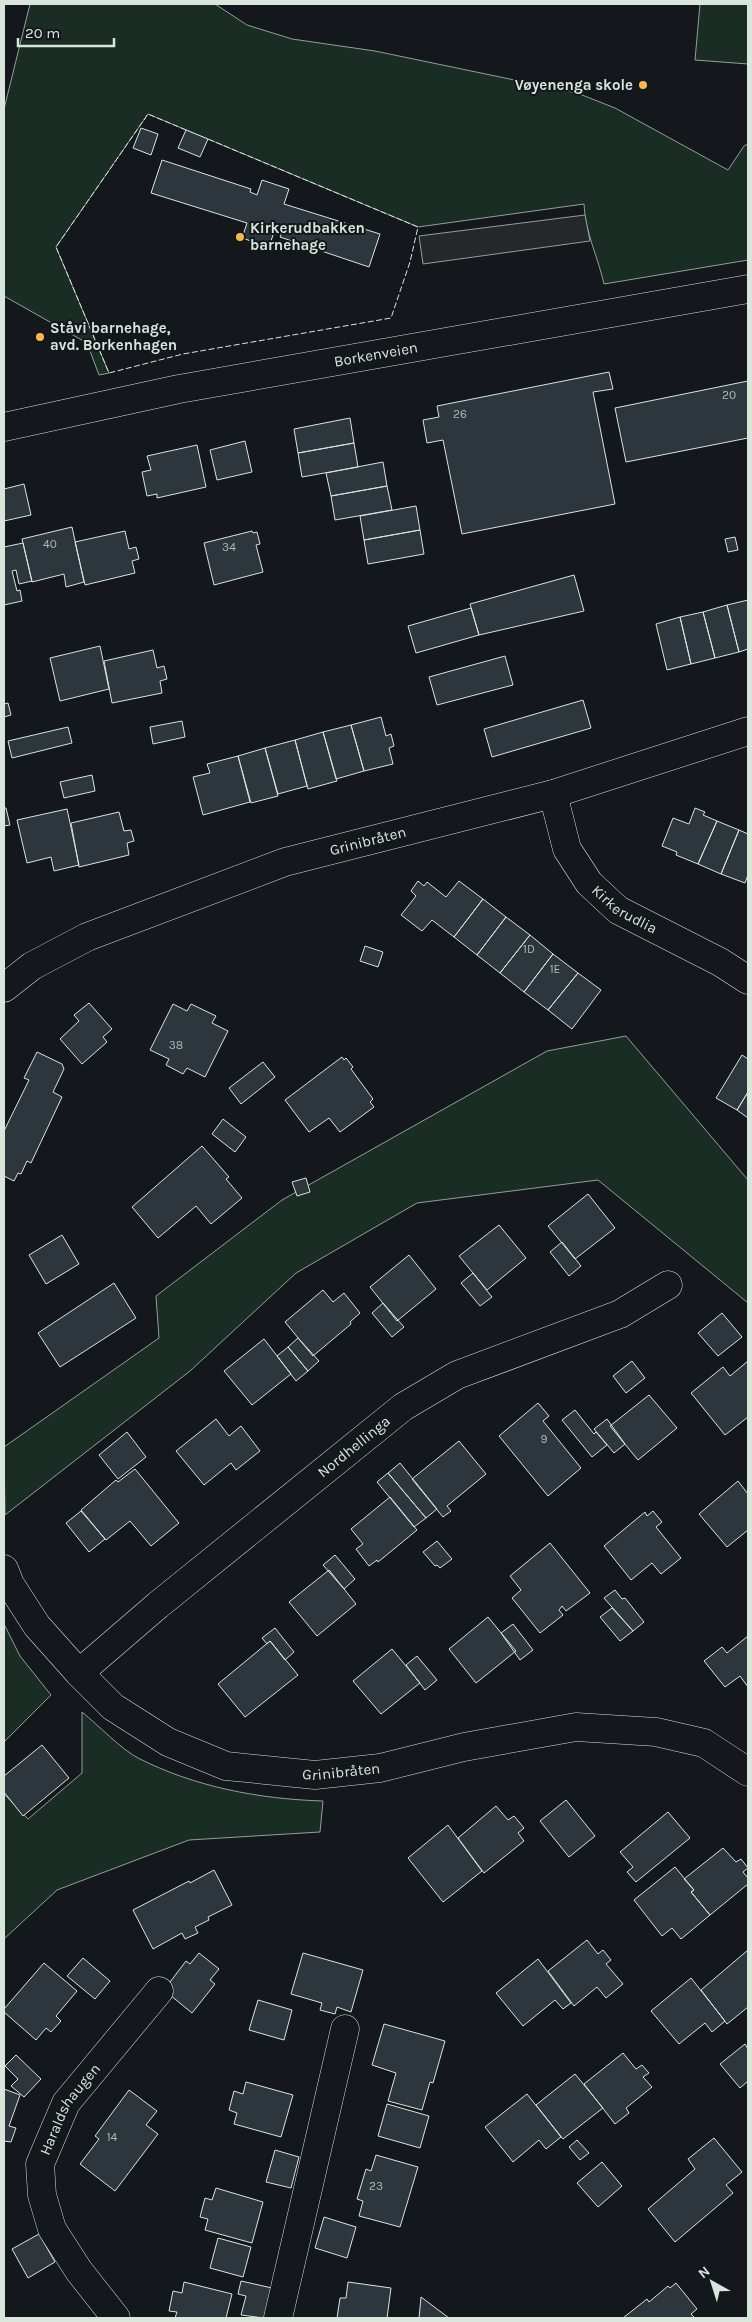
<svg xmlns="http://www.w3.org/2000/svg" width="752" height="2322" font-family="Karla,sans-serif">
<rect width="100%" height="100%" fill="#14181c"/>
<path fill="#1a2d24" stroke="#939e99" d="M30,4H215L247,25L292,39L375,51L577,93L615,108L728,170L744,146L748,144V260L604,284C598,257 585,232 584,204L418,227L148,114L56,247L109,373L99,375L87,343L4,296V109Z
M700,4H748V64L695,60Z
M626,1036L748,1180V1303L598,1180L417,1203L296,1273L190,1371L5,1515L4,1447L159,1338L156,1296L282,1200L547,1051Z
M4,1624L20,1656L51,1695L4,1742Z
M82,1712C98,1725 121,1749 138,1758C195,1787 259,1799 323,1801L320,1832L189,1840L57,1890L4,1939V1794L28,1819L82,1773Z"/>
<path fill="#24282b" stroke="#939e99" d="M585,215L590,241L423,264L419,236Z"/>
<path fill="#2c363c" stroke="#d8e6dc" d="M141,128L158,134L151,155L133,148Z
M186,130L208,139L200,157L178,148Z
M162,160L251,189L250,192L257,195L262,180L289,189L284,204L380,234L369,267L280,237L281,235L274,232L269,247L242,238L247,223L151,193Z
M609,372L613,389L593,392L615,504L462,534L443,440L427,443L423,420L439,417L437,406Z
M748,381V438L626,462L615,408Z
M350,418L354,443L298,453L294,429Z
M245,441L252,472L217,480L210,450Z
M354,443L358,467L302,477L298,453Z
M197,445L206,487L157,498V494L147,496L142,472L151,470L147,456Z
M383,462L387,486L331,496L326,473Z
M24,484L31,515L4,521V489Z
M387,486L392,510L335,520L331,496Z
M416,506L420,530L364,540L360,516Z
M72,527L84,582L66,587L64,574L32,582L22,539Z
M420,530L424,554L368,564L364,540Z
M125,531L129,549L136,547L139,559L132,561L135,573L85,585L75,542Z
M252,531L253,533L257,532L260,544L256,545L263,572L214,585L204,543Z
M735,537L738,550L728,552L725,539Z
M23,543L32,581L19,584L16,570L12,571L17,591L20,590L22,601L4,605V547Z
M574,575L584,611L479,635L470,604Z
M748,600V649L739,652L727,605Z
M727,605L739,652L715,658L703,612Z
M471,608L479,635L416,653L408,626Z
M703,612L715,658L691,664L680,617Z
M680,617L691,664L667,670L656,624Z
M100,646L109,689L60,701L50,658Z
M153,650L157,668L164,666L167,679L160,681L162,693L112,703L104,661Z
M505,656L513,685L437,705L429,677Z
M583,700L591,728L492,757L484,729Z
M8,703L11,715L4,717V704Z
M381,717L386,736L391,734L394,746L389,748L393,764L364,771L351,725Z
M182,721L185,737L153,744L150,727Z
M351,725L364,771L336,779L323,732Z
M68,727L72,743L12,758L8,741Z
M323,732L337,781L308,789L295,740Z
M295,740L307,786L278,794L265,748Z
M265,748L278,796L251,803L238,756Z
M238,756L250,802L203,815L193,777L210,773L207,764Z
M92,775L95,791L64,798L60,782Z
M4,808H6L10,825L4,826Z
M695,808L705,812L703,815L717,821L698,864L676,855L677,852L662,846L673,818L689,824Z
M67,809L79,865L54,871L51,857L27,863L17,820Z
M119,812L124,831L131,830L134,841L127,843L129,855L79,867L71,823Z
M717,821L739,830L721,874L698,864Z
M739,830L748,834V875L745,883L721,874Z
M418,881L424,886L427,882L446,897L459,881L483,899L454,937L432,920L422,931L401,915L416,896L411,891Z
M483,899L506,917L477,955L454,937Z
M506,917L530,935L500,973L477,955Z
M530,935L553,954L524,992L500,973Z
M365,946L383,952L378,967L360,961Z
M553,954L578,973L548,1010L524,992Z
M578,973L601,990L572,1029L548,1010Z
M89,1003L112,1029L103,1037L107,1042L82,1064L60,1039L79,1021L74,1015Z
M173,1004L187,1011L191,1004L216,1016L212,1023L228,1031L205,1077L187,1068L183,1074L166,1065L169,1059L150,1050Z
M37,1052L62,1064L64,1069L53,1092L62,1097L31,1163L27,1161L21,1174L18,1173L14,1181L4,1176V1131L29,1080L24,1078Z
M742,1055L748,1059V1092L737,1110L716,1098Z
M342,1057L344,1060L346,1058L353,1067L351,1069L373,1099L370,1102L374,1107L340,1132L329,1118L309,1132L285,1100Z
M263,1062L275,1077L241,1104L229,1088Z
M748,1092V1118L737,1110Z
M223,1119L246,1137L235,1152L212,1134Z
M202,1146L229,1177L226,1179L242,1198L211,1224L196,1206L158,1238L132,1207Z
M306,1178L310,1192L297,1196L292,1182Z
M588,1194L615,1228L575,1259L548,1226Z
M499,1225L526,1258L487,1290L459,1256Z
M62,1235L79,1264L46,1284L29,1255Z
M562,1242L581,1266L569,1276L550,1252Z
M409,1255L436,1289L397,1321L370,1287Z
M473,1273L492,1297L480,1306L461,1283Z
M114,1283L136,1318L60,1367L38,1333Z
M323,1290L333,1302L344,1293L360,1313L350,1322L351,1324L313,1356L285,1322Z
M383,1303L404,1327L392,1337L372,1313Z
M722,1313L742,1337L718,1356L698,1333Z
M298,1338L319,1361L308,1371L288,1347Z
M264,1339L291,1374L252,1405L224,1371Z
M288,1347L308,1371L296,1381L277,1356Z
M632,1361L645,1378L626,1393L613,1376Z
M748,1361V1417L725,1435L691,1393L723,1367L730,1376Z
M649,1395L677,1428L638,1460L610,1426Z
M538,1403L549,1416L543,1421L581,1468L548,1496L499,1436Z
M575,1410L594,1434L596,1432L607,1445L592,1457L562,1420Z
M216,1419L229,1436L241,1426L260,1451L236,1470L231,1463L204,1485L176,1451Z
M607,1419L625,1444L614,1453L594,1429Z
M127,1432L146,1457L118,1479L99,1455Z
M459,1441L486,1474L447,1506L451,1511L443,1517L412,1479Z
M400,1463L437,1509L426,1518L388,1473Z
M135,1469L179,1523L151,1546L130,1521L106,1540L81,1510L116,1480L118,1482Z
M388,1473L426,1518L414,1527L377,1482Z
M738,1481L748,1494V1530L727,1547L699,1514Z
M390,1497L417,1530L378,1562L377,1560L369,1566L356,1549L363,1544L351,1529Z
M81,1511L105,1539L89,1552L66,1523Z
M653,1511L662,1522L656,1527L681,1558L661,1574L652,1563L631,1580L604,1546L645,1512L647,1516Z
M437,1541L452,1559L440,1568L437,1565L435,1566L423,1552Z
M550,1543L590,1593L566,1611L562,1606L559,1610L563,1615L540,1633L512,1598L521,1590L510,1576Z
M335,1555L355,1579L344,1589L323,1565Z
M329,1570L356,1604L317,1636L289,1602Z
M615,1590L622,1599L625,1598L644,1622L633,1631L604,1598Z
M612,1608L633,1631L620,1641L600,1617Z
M488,1617L516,1651L476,1683L449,1649Z
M513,1624L533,1650L520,1660L501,1633Z
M275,1628L294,1652L285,1660L270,1641L267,1644L262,1638Z
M748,1636V1687L740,1676L725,1687L704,1661L722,1647L727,1653Z
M270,1641L298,1675L245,1717L218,1684Z
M392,1649L420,1683L381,1714L353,1681Z
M417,1656L437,1680L425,1690L406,1665Z
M42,1745L69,1778L23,1816L4,1792V1776Z
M566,1800L595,1836L569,1857L540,1821Z
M496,1806L508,1820L514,1816L524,1828L518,1833L524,1841L484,1873L458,1838Z
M668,1812L690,1838L636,1882L627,1872L633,1867L620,1852Z
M448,1825L482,1871L443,1902L408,1858Z
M723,1848L736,1862L741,1859L748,1868L743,1872L748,1878V1884L710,1915L691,1892L694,1890L684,1879Z
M675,1867L694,1890L691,1892L710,1915L681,1939L672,1928L662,1936L634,1900Z
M214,1870L232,1905L208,1917L209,1920L195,1927L198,1933L185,1939L182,1933L153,1949L133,1910L189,1881L190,1883Z
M587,1940L598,1954L603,1950L611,1960L606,1964L623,1984L606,1998L597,1987L574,2006L548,1971Z
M748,1950V2007L727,2024L701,1990Z
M199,1953L219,1969L210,1980L215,1984L192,2013L164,1990L186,1961L190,1964Z
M303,1953L363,1970L351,2012L337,2007L335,2014L320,2010L322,2003L291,1994Z
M83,1958L110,1981L95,1999L67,1976Z
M538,1959L571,2003L563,2009L555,2000L523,2026L496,1993Z
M44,1963L77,1991L56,2016L61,2021L51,2032L46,2028L36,2040L4,2012V2009Z
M691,1978L725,2021L712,2032L705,2023L679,2044L651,2011Z
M258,2000L292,2010L284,2040L249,2030Z
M384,2024L445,2041L433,2083L430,2082L422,2110L388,2101L396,2073L372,2065Z
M745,2044L748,2049V2081L740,2088L720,2064Z
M623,2053L636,2069L642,2065L649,2073L643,2077L652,2087L626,2108L629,2113L615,2124L584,2084Z
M16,2055L41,2079L24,2097L11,2086L18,2079L5,2066Z
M575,2074L603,2108L563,2139L536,2105Z
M246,2082L293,2095L281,2137L234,2124L237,2113L229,2110L234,2091L243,2094Z
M4,2089L20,2095L9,2126L16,2128L11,2142L4,2141Z
M129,2090L157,2111L146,2125L158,2134L115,2191L80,2164L99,2139L95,2136Z
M527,2094L561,2137L546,2149L539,2140L513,2162L485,2127Z
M387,2104L429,2116L420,2148L378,2136Z
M714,2138L742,2172L726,2185L733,2193L675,2242L648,2209L695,2169L688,2159Z
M577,2140L589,2153L580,2160L569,2147Z
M275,2150L299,2157L291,2188L266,2182Z
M376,2155L418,2167L400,2227L359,2216L363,2201L357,2199L366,2169L371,2171Z
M602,2162L622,2186L598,2207L577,2183Z
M216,2188L263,2202L252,2243L205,2230L208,2219L200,2217L205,2198L212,2200Z
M324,2217L356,2227L347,2258L315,2248Z
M39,2234L55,2262L28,2278L12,2249Z
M218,2238L251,2247L243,2277L210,2268Z
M241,2281L272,2288L264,2318L241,2315L246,2296L238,2294Z
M184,2282L232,2294L226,2318H175L177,2312L169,2311L173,2291L182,2293Z
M348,2282L391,2288L387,2318H337L340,2298H346Z
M676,2283L697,2309L691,2314L694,2317L692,2318H623L647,2299L649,2302L668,2286L670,2288Z
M421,2297L449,2318H419Z"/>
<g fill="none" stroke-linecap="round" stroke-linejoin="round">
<g stroke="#d8e6dc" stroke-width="29">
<g id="minor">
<path id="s1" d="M4,427L179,389L748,289"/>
<path id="s2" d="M553,794L567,849L589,883L618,910L720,962L748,980"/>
<path id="s3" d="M4,988L32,966L87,937L285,862L553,794L748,731"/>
<path id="s4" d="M4,1569L10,1584L37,1626L79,1673L113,1707L168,1742L226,1766L315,1775L380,1768L464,1747L576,1727L656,1732L704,1743L748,1772"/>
<path id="s5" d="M79,1673L158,1605L403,1407L457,1375L620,1314L668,1285"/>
<path id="s6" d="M116,2318L79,2271L52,2229L42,2195L40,2164L66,2103L159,1991"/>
<path d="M278,2318L345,2029"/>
</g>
</g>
<use href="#minor" stroke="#14181c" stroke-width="28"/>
<path stroke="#d8e6dc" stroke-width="1" stroke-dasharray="6 2.5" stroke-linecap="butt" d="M186,130L148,114L56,247L109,373L183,354L391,318L410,262L418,227L208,139"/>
</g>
<g fill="#ffb74d" stroke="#14181c" stroke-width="2">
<circle cx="643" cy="85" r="5"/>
<circle cx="240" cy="237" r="5"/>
<circle cx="40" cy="337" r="5"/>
</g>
<g text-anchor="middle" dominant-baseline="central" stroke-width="4" stroke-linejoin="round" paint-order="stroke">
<g font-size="12" fill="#adbab4">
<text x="729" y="395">20</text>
<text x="460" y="414">26</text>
<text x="50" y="544">40</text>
<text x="229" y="547">34</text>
<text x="529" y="949">1D</text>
<text x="555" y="969">1E</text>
<text x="176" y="1045">38</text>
<text x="544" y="1439">9</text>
<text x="112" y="2137">14</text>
<text x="376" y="2186">23</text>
</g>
<g font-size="15" font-weight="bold" fill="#d8e6dc" stroke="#14181c" text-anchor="start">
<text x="633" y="85" text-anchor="end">Vøyenenga skole</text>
<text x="250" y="228">Kirkerudbakken<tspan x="250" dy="17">barnehage</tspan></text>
<text x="50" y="328">Ståvi barnehage,<tspan x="50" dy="17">avd. Borkenhagen</tspan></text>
</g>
<g font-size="15" fill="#d8e6dc" stroke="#14181c">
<text stroke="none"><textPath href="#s1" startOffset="379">Borkenveien</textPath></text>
<text stroke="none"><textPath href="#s3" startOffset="395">Grinibråten</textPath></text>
<text stroke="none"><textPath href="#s2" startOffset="142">Kirkerudlia</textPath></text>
<text stroke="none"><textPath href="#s5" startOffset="356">Nordhellinga</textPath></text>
<text stroke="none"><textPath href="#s4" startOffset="421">Grinibråten</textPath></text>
<text stroke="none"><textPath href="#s6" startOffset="239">Haraldshaugen</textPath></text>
</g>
</g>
<rect width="752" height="2322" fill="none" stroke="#d8e6dc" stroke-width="10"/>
<g transform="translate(712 2282) rotate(321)" stroke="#14181c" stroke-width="4" paint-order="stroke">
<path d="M0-4L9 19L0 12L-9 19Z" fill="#d8e6dc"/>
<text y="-8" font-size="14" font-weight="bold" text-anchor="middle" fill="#d8e6dc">N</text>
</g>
<path d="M18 38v8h96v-8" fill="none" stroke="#d8e6dc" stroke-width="2.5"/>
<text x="25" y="38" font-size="15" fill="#d8e6dc" stroke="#14181c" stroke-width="4" paint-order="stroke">20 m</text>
</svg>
